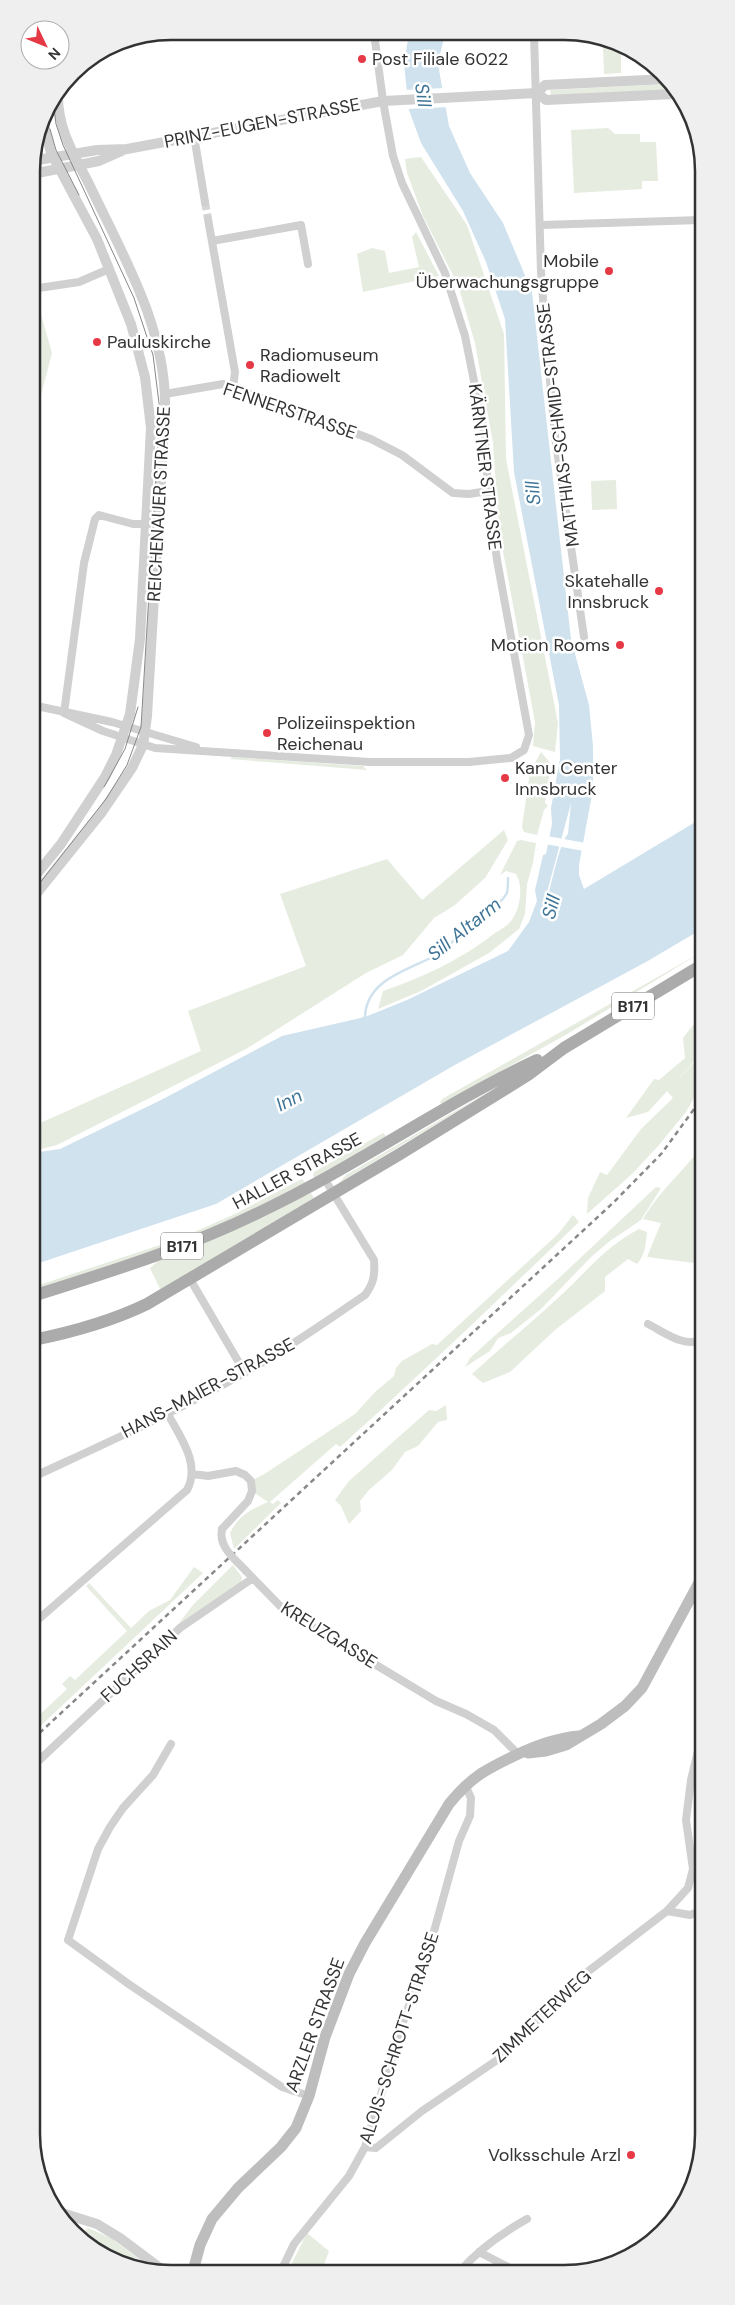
<svg xmlns="http://www.w3.org/2000/svg" width="735" height="2305" font-family="'DM Sans',sans-serif">
<rect width="100%" height="100%" fill="#fff"/>
<path fill="#e6ecdf" d="M607,42L621,50V73L604,74L603,47Z
M669,84L673,91L551,96L550,90Z
M608,128L615,134H640V142H656L658,181H642V189L574,193L571,130Z
M421,157L467,225L504,334L506,459L558,723L555,752L533,746L535,722L499,530L493,443L475,343L458,285L423,216L407,173L405,159Z
M416,232L439,276L363,292L357,254L372,248L385,251L389,273L419,267L412,237Z
M36,297L52,353L32,429V298Z
M616,480L617,509L592,510L591,481Z
M541,752L551,764L545,803L548,806L544,810L537,835L524,832L522,827L530,772Z
M232,757L363,766L367,770L230,759Z
M504,830L508,840L485,878L455,905L434,918L403,955L366,973L246,1049L57,1145L33,1151V1111L38,1124L201,1051L188,1011L306,966L280,894L387,859L422,900Z
M521,840L536,843L533,863L527,884L525,914L519,929L489,953L421,991L378,1009L383,991C422,978 462,959 495,933C500,930 507,926 511,921C520,910 524,886 516,874L506,871L500,875L517,841Z
M702,952L569,1033L442,1104L440,1102L442,1099Z
M702,1014V1056H699L648,1112L626,1118L654,1079L659,1080L685,1058L683,1038Z
M699,1057H702V1084L686,1112L659,1145L632,1174L587,1214L588,1198L600,1172L607,1175L641,1129L673,1098L667,1091Z
M527,1069L339,1183L346,1175Z
M383,1133L386,1136L314,1178L313,1175L314,1172Z
M702,1146V1264L647,1257L661,1223L643,1219C659,1191 683,1172 702,1146Z
M302,1179L306,1183L291,1191L185,1240L33,1291V1287L181,1238L237,1213Z
M656,1187L661,1188L641,1220L610,1241L592,1256L541,1309L511,1333L498,1338L490,1351L465,1367L470,1358L559,1278Z
M311,1193L314,1198L161,1291L150,1268L159,1260Z
M573,1215L579,1222C500,1298 421,1374 340,1447L336,1444L270,1502L273,1504L278,1500L281,1503L234,1549L230,1533C238,1516 251,1509 268,1502L252,1491L251,1481L266,1473L355,1414L376,1391L394,1376L396,1368L402,1361L432,1344L437,1345L558,1234Z
M639,1229L647,1232C646,1243 645,1256 637,1264L628,1259L605,1277V1291L555,1330L510,1372L483,1383L472,1374C500,1348 530,1324 558,1298C587,1272 603,1248 639,1229Z
M446,1405L447,1420L438,1422L418,1446L405,1452L392,1470L369,1490L360,1501L361,1511L349,1524L341,1506L335,1500L349,1481L429,1410L436,1411Z
M233,1565L242,1577L241,1582L176,1627L193,1605Z
M194,1567L203,1573L33,1733V1721L67,1689L62,1684L70,1676L75,1680L127,1631L86,1586L89,1583L131,1628L149,1611L170,1600Z
M88,2228L111,2238L155,2271H144L71,2230L82,2234Z
M307,2233L329,2251L322,2271H288Z"/>
<path fill="#cfe2ee" fill-rule="evenodd" d="M409,33H445L438,64L449,126L470,173L503,223L532,292L571,639L589,705L593,746V789L579,865V875L584,889L702,818V929L646,962L453,1066L216,1204L33,1265V1153L60,1149L161,1100L282,1036L365,1017L407,1000L508,951L529,922L537,901L535,890L543,855L546,854L552,824L551,808L560,759L559,705L514,472L505,319L486,262L463,211L421,143L409,110L404,64ZM571,803L568,834C560,841 552,882 548,896H546Z"/>
<path fill="#fff" d="M444,88L448,107L406,109L404,90Z
M547,836L586,843L584,851L545,844Z"/>
<g fill="none" stroke-linecap="round" stroke-linejoin="round">
<path stroke="#cfe2ee" stroke-width="2.5" d="M363,1018L365,1017C366,980 407,970 435,956C450,948 461,930 475,920C486,911 500,906 507,893C508,889 508,882 508,878"/>
<path stroke="#d6d6d6" stroke-width="8" stroke-dasharray="8 4" stroke-linecap="butt" d="M205,202L208,219"/>
<path stroke="#d0d0d0" stroke-width="8" d="M534,34L541,272L545,326L555,436L584,637
M194,136L205,202
M208,219L235,372L233,388
M541,225L701,220
M212,241L301,225L308,264
M32,289L79,282L109,269
M165,394L223,384L371,439L402,455L453,493L469,494L488,491
M32,705L112,722L196,747
M64,713L103,731L155,748L370,762H469L511,758L524,750L529,735L497,560L488,491L485,436L465,336L445,273L402,183L393,156L383,101L374,33
M64,713L84,563L95,519L99,515L133,524H146
M190,1279L245,1373
M648,1324C664,1332 685,1349 703,1339
M193,1474L208,1476L236,1471L245,1475L251,1481L252,1491L248,1501L222,1529
M33,1477C104,1444 176,1412 244,1373C286,1350 325,1322 365,1295C374,1283 375,1275 374,1260L324,1178
M246,1571L283,1609L436,1701L466,1714L494,1730L518,1754
M33,1624L187,1490C201,1464 180,1437 168,1414
M171,1744L153,1775L123,1808L110,1827L98,1849L68,1940L130,1985L282,2087L309,2096
M33,1766L180,1628L253,1578
M667,1911L690,1915L703,1910
M365,2147L376,2148L422,2111L503,2056L573,1983L667,1911L688,1888L693,1869L686,1820L691,1780L703,1730
M479,2252L516,2271
M372,2269L374,2271
M281,2271L294,2244L349,2176L365,2147L402,2025L428,1953L459,1841L470,1816L471,1798L465,1785
M460,2271C479,2249 502,2233 527,2219"/>
<path stroke="#d0d0d0" stroke-width="10" d="M537,93L545,85L667,79
M32,161L97,150L127,149L383,101L537,93L546,100L675,94
M32,174L99,161L124,150
M32,880L61,844L105,777L116,755L130,714L140,639L151,428L145,377L131,324L97,239L51,153L42,117
M32,899L102,812L132,768L143,745L147,716L165,410C167,328 122,254 88,182C73,153 57,127 58,93
M62,2213L97,2224L120,2238L164,2271"/>
<path stroke="#bdbdbd" stroke-width="11" d="M528,1753L546,1751L566,1745L601,1724L625,1706L642,1688L703,1575
M193,2271L200,2245L212,2219L238,2188L281,2147L296,2128L309,2096L325,2037L349,1974L365,1943L449,1804C471,1777 485,1770 516,1755C537,1745 556,1738 579,1736"/>
<path stroke="#ababab" stroke-width="12" d="M33,1296C112,1271 190,1247 264,1210C358,1165 443,1104 537,1060
M33,1340C73,1332 110,1322 147,1304L400,1154L528,1075L564,1048L702,965"/>
<path stroke="#888" stroke-width="1" d="M50,129L56,150L79,195
M104,787L125,749L138,707
M32,893L106,799L127,765L141,727L160,411L153,355L134,298L63,145L56,124L53,100"/>
<path stroke="#888" stroke-width="2.5" stroke-dasharray="5 4" stroke-linecap="butt" d="M33,1739L614,1202L662,1153L702,1098"/>
<path stroke="#d0d0d0" stroke-width="8" d="M222,1529C218,1547 235,1559 246,1571"/>
</g>
<g fill="#e63946" stroke="#fff" stroke-width="2">
<circle cx="362" cy="59" r="5"/>
<circle cx="609" cy="271" r="5"/>
<circle cx="97" cy="342" r="5"/>
<circle cx="250" cy="365" r="5"/>
<circle cx="659" cy="591" r="5"/>
<circle cx="620" cy="645" r="5"/>
<circle cx="267" cy="733" r="5"/>
<circle cx="505" cy="778" r="5"/>
<circle cx="631" cy="2155" r="5"/>
</g>
<g text-anchor="middle" dominant-baseline="central" stroke-width="5" stroke-linejoin="round" paint-order="stroke">
<g fill="#fff" stroke="#707070" stroke-width="1">
<rect x="612" y="992.5" width="42" height="27" rx="4"/>
<rect x="161" y="1232.5" width="42" height="27" rx="4"/>
</g>
<g font-size="16" font-weight="bold" fill="#333">
<text x="633" y="1006">B171</text>
<text x="182" y="1246">B171</text>
</g>
<g font-size="18" fill="#333" stroke="#fff" text-anchor="start">
<text x="372" y="59">Post Filiale 6022</text>
<text x="599" y="261" text-anchor="end">Mobile<tspan x="599" dy="21">Überwachungsgruppe</tspan></text>
<text x="107" y="342">Pauluskirche</text>
<text x="260" y="355">Radiomuseum<tspan x="260" dy="21">Radiowelt</tspan></text>
<text x="649" y="581" text-anchor="end">Skatehalle<tspan x="649" dy="21">Innsbruck</tspan></text>
<text x="610" y="645" text-anchor="end">Motion Rooms</text>
<text x="277" y="723">Polizeiinspektion<tspan x="277" dy="21">Reichenau</tspan></text>
<text x="515" y="768">Kanu Center<tspan x="515" dy="21">Innsbruck</tspan></text>
<text x="621" y="2155" text-anchor="end">Volksschule Arzl</text>
</g>
<g font-size="18" fill="#333" stroke="#fff">
<text transform="translate(262 123) rotate(-11)">PRINZ-EUGEN-STRASSE</text>
<text transform="translate(290 411) rotate(19)">FENNERSTRASSE</text>
<text transform="translate(558 425) rotate(-97)">MATTHIAS-SCHMID-STRASSE</text>
<text transform="translate(485 467) rotate(83)">KÄRNTNER STRASSE</text>
<text transform="translate(159 504) rotate(-87)">REICHENAUER STRASSE</text>
<text transform="translate(297 1171) rotate(-28)">HALLER STRASSE</text>
<text transform="translate(208 1388) rotate(-28)">HANS-MAIER-STRASSE</text>
<text transform="translate(329 1635) rotate(32)">KREUZGASSE</text>
<text transform="translate(139 1666) rotate(-43)">FUCHSRAIN</text>
<text transform="translate(542 2016) rotate(-43)">ZIMMETERWEG</text>
<text transform="translate(315 2025) rotate(-70)">ARZLER STRASSE</text>
<text transform="translate(399 2038) rotate(-72)">ALOIS-SCHROTT-STRASSE</text>
</g>
<g font-size="19" font-style="italic" fill="#3f7597" stroke="#fff">
<text transform="translate(423 95) rotate(82)">Sill</text>
<text transform="translate(533 493) rotate(-95)">Sill</text>
<text transform="translate(551 907) rotate(-75)">Sill</text>
<text transform="translate(464 929) rotate(-39)">Sill Altarm</text>
<text transform="translate(289 1100) rotate(-27)">Inn</text>
</g>
</g>
<path d="M0 0H735V2305H0ZM171 40H564A131 131 0 0 1 695 171V2134A131 131 0 0 1 564 2265H171A131 131 0 0 1 40 2134V171A131 131 0 0 1 171 40Z" fill="#efefef" fill-rule="evenodd"/>
<path fill="none" stroke="#333" stroke-width="2.5" d="M171 40H564A131 131 0 0 1 695 171V2134A131 131 0 0 1 564 2265H171A131 131 0 0 1 40 2134V171A131 131 0 0 1 171 40Z"/>
<g transform="translate(45 45) rotate(133)"><circle r="24" fill="#ffffff" stroke="#adadad"/>
<path d="M0-4L9 19L0 12L-9 19Z" fill="#e63946"/>
<text y="-8" font-size="14" font-weight="bold" text-anchor="middle" fill="#333333">N</text>
</g>
</svg>
